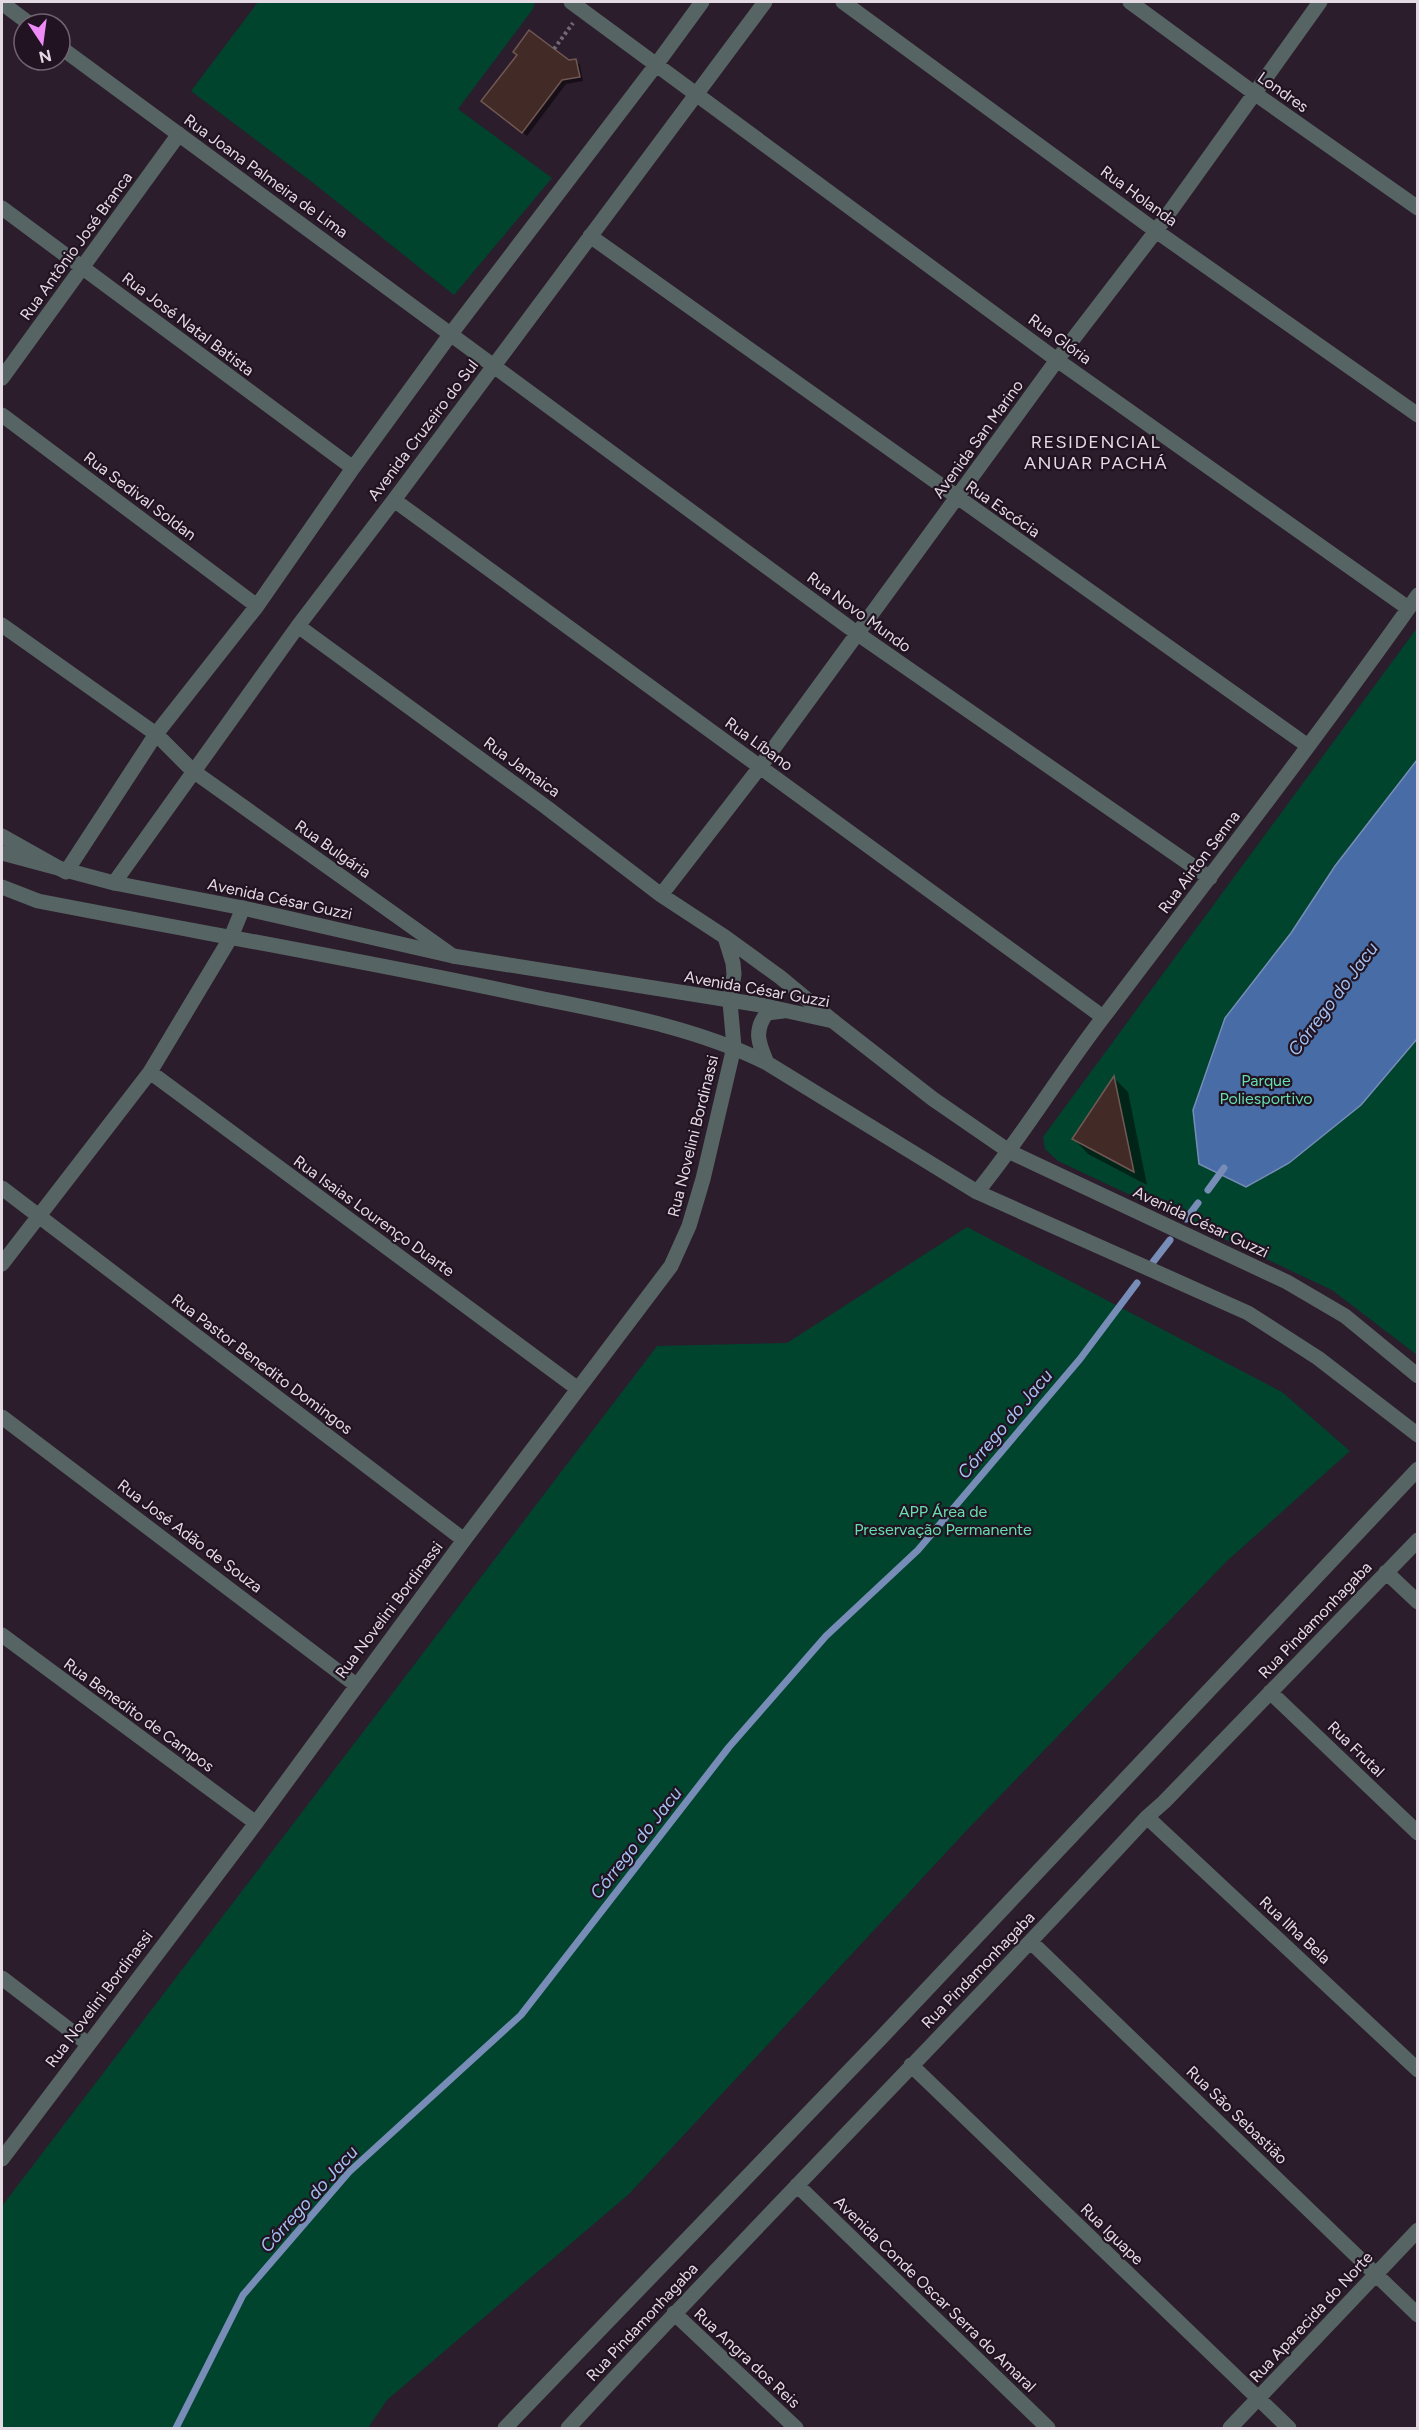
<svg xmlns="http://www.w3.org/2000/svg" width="1419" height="2430" font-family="Figtree,sans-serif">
<rect width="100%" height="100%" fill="#2b1d2c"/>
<path fill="#00442e" d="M258,2H535L533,9L458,109L552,178L454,295L312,182L191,91Z
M1417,628V1355L1332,1290L1058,1161L1045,1149L1043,1137Z
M967,1227L1282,1392L1350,1451L1227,1561L967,1830L629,2194L387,2400L368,2428H2V2206L657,1346L787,1343Z"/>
<path fill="#486ca5" stroke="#778db8" stroke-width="1.5" d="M1417,760V1039L1361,1105L1289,1163L1246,1187L1199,1164L1193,1110L1225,1018L1291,933L1335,866Z"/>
<path fill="#0007" d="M575,61L580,65L583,81L566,84L527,136L487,105Z
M1114,1078L1128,1092L1147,1185L1088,1154L1074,1139Z"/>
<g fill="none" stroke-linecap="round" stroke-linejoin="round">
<path stroke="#778db8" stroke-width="7" d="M1208,1190L1224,1168
M1186,1219L1198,1203
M1153,1262L1170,1240
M176,2428L243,2295L349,2172L521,2015L729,1747L826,1636L918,1550L1080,1359L1137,1283"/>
</g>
<path fill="#422b27" stroke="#715853" stroke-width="1.5" d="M529,30L569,60L576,59L580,77L562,80L522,133L481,101L517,55L513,52Z
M1114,1076L1134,1172L1072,1139Z"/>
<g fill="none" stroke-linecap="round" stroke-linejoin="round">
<path stroke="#746774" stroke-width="4" stroke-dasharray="3 3" stroke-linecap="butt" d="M554,49L573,23"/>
<path stroke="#576464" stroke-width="15" d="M571,2L1057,360L1408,608
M843,2L1156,231L1418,415
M1130,2L1254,93L1418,208
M2,3L30,24
M60,47L858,634L1210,878
M2,208L353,468
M590,236L1308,746
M2,378L179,134
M2,415L257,606
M394,500L1103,1017
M2,625L156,734L193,771L453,956
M298,626L546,807L661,895L725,937L780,977L833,1021
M2,836L66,872L156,734L257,606L353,468L450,335L656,65L702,2
M114,883L298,626L394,500L765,2
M661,895L760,767L1057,360L1156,231L1320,2
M150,1072L578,1389
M2,1188L464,1540
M977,1192C1023,1136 1060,1073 1105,1015C1210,876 1317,738 1418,595
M2,1264L150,1072L231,937L243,908
M2,1417L356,1685
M1386,1572L1418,1602
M2,1635L256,1823
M1270,1692L1418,1833
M1147,1817L1418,2070
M1031,1942L1418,2315
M2,1978L88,2044
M911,2065L1289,2428
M2,2159L256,1823L464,1540L671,1266L689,1226L703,1179L734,1047L730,1002L734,974L733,963L725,937
M797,2185L1048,2428
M674,2313L796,2428
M505,2428L880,2039L1418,1469
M568,2428C758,2222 957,2023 1147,1817L1164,1802L1418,1540
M1230,2428L1418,2230"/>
<path stroke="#576464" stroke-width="15" d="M2,853L114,883L243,908L453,956L761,1005L833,1021L933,1099L1010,1152L1287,1282L1345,1316L1418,1376
M2,887L38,901C197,932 356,959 515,993C600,1011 689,1024 767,1063L977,1192L1248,1313L1318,1358L1418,1435
M767,1063C759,1044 753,1031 767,1013L783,1011"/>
</g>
<g text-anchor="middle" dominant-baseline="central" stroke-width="4.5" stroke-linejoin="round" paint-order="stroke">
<g font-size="16" fill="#e4dae4" stroke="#211322">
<text transform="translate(1283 92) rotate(35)">Londres</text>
<text transform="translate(266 176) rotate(36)">Rua Joana Palmeira de Lima</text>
<text transform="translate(1139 196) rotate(36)">Rua Holanda</text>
<text transform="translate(76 246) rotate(-54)">Rua Antônio José Branca</text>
<text transform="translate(188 324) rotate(37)">Rua José Natal Batista</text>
<text transform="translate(1060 339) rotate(36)">Rua Glória</text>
<text transform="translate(423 430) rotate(-53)">Avenida Cruzeiro do Sul</text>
<text transform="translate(978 439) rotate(-54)">Avenida San Marino</text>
<text transform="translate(140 496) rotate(37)">Rua Sedival Soldan</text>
<text transform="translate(1003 509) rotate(35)">Rua Escócia</text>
<text transform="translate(859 612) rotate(36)">Rua Novo Mundo</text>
<text transform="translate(759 744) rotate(36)">Rua Líbano</text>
<text transform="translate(522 767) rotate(36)">Rua Jamaica</text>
<text transform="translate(333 849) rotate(35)">Rua Bulgária</text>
<text transform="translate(1199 862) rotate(-53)">Rua Airton Senna</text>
<text transform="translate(280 899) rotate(12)">Avenida César Guzzi</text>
<text transform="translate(757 989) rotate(10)">Avenida César Guzzi</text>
<text transform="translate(693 1136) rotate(-76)">Rua Novelini Bordinassi</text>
<text transform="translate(374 1216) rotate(36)">Rua Isaias Lourenço Duarte</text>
<text transform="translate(1201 1222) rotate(25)">Avenida César Guzzi</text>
<text transform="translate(262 1364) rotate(37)">Rua Pastor Benedito Domingos</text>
<text transform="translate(190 1536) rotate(37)">Rua José Adão de Souza</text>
<text transform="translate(389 1610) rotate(-53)">Rua Novelini Bordinassi</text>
<text transform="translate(1315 1620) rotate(-46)">Rua Pindamonhagaba</text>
<text transform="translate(139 1715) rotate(36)">Rua Benedito de Campos</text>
<text transform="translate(1356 1749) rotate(44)">Rua Frutal</text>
<text transform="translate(1295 1930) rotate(43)">Rua Ilha Bela</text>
<text transform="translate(978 1970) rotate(-46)">Rua Pindamonhagaba</text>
<text transform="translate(99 1999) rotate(-53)">Rua Novelini Bordinassi</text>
<text transform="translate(1237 2115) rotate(44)">Rua São Sebastião</text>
<text transform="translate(1112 2234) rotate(44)">Rua Iguape</text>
<text transform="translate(935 2294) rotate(44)">Avenida Conde Oscar Serra do Amaral</text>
<text transform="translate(1311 2317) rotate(-47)">Rua Aparecida do Norte</text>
<text transform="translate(642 2322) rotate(-47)">Rua Pindamonhagaba</text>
<text transform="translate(747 2358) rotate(43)">Rua Angra dos Reis</text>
</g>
<g font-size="16" fill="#67dead" stroke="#211322">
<text x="1266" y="1080">Parque<tspan x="1266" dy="18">Poliesportivo</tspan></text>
<text x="943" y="1511">APP Área de<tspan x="943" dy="18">Preservação Permanente</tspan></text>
</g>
<g font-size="18" letter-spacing="1.5" fill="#e4dae4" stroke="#211322">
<text x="1096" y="442">RESIDENCIAL<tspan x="1096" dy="21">ANUAR PACHÁ</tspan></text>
</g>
<g font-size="18" font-style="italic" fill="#a3c2f3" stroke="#211322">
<text transform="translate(1333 999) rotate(-53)">Córrego do Jacu</text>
<text transform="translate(1005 1424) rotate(-50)">Córrego do Jacu</text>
<text transform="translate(636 1843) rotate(-52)">Córrego do Jacu</text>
<text transform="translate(309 2199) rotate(-48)">Córrego do Jacu</text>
</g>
</g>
<rect width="1419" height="2430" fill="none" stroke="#e4dae4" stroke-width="6"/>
<g transform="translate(42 42) rotate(167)"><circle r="28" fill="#211322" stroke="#6f6370" stroke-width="1.5"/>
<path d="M0-4.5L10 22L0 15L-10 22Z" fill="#ef8bf7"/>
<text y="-9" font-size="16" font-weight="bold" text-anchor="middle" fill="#e4dae4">N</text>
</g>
</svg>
